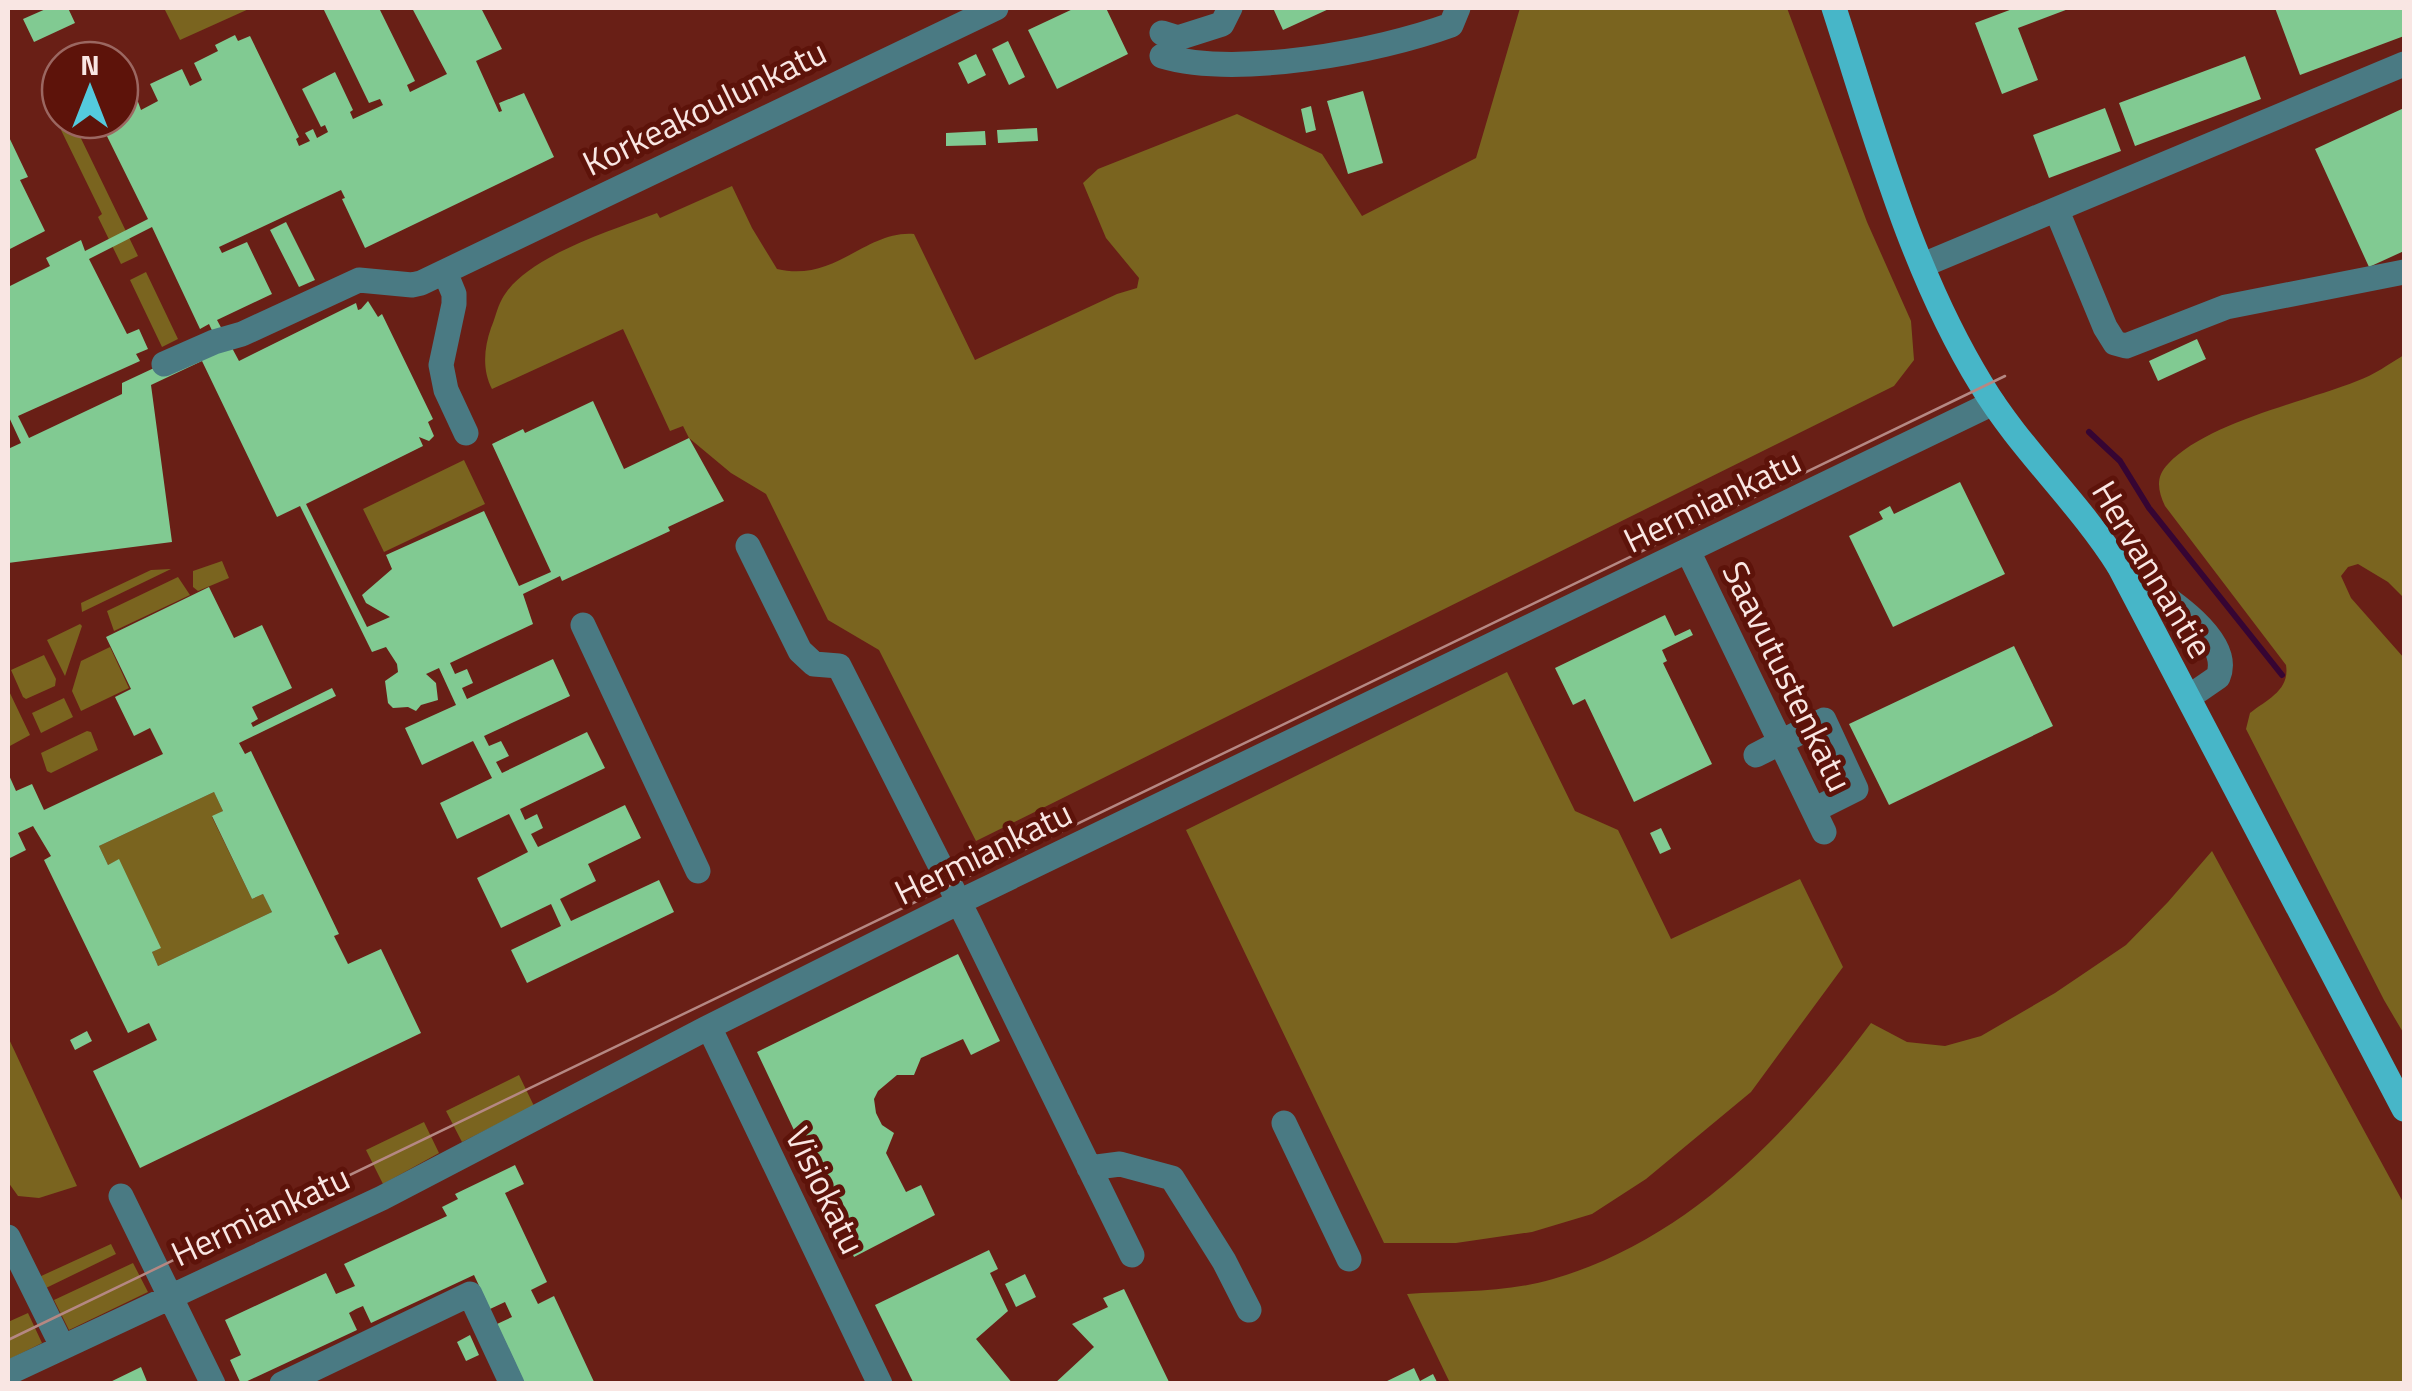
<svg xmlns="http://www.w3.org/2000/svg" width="2412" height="1391" font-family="'Titillium Web',sans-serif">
<rect width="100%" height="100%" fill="#691f16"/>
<path fill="#7a641f" d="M164,8H251L180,40Z
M1520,8H1787L1867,222L1911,321L1914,360L1894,386L976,841L879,650L828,620L766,494L731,473L689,438L683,426L670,431L623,329L492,389C482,370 484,348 491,328C495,319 497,308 502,299C525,256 614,230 657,213L660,218L732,186L752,228L777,269C835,283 866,230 914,234L975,360L1117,294L1137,288L1139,278L1106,238L1083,183L1098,169L1237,114L1322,154L1362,216L1476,158Z
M74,124L138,256L121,264L98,217L102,214L61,130Z
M146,272L178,339L162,347L130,280Z
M2404,355V598L2388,582L2358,564L2348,567L2341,576L2351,598L2404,658V1034L2384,1000L2246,729L2250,713C2268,699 2290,690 2286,665L2165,506C2158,491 2155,477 2168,464C2206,423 2304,402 2357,381C2374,375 2389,364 2404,355Z
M464,460L485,504L384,552L363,509Z
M222,561L229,578L198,591L193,587V571Z
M171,569L82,612L81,603L151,570Z
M178,577L190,595L114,631L107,611Z
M80,624L82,626L65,676L47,640Z
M110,647L129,688L81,711L72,691L81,661Z
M44,655L56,679L55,686L26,699L23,697L11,670Z
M1507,672L1575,811L1618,830L1671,939L1800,879L1843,967L1751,1092L1646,1179L1592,1214L1532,1232L1456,1243H1384L1186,830Z
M8,689L30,735L8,747Z
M64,698L73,717L41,733L32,713Z
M87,731L91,732L98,750L51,773L47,771L41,753Z
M214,792L223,811L212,817L252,899L263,894L272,912L158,966L152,952L160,948L118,860L108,865L99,846Z
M2212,851L2404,1204V1383H1450L1407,1294C1455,1291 1506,1293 1553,1279C1688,1240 1789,1133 1871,1023L1907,1042L1945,1046L1981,1036L2055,993L2126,945L2168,902Z
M8,1037L16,1054L77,1186L39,1198L18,1196L8,1182Z
M519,1075L534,1106L462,1142L446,1111Z
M424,1122L439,1153L383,1184L366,1150Z
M111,1244L116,1254L46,1288L39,1277Z
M133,1263L148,1292L69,1330L54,1300Z
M28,1313L42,1343L8,1360V1322Z"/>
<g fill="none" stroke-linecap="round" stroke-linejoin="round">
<path stroke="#360533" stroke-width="6" d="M2089,432L2120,461L2149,508L2282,675"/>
</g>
<path fill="#81ca92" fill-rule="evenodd" d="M48,8H68L75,23L34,42L23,19Z
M323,8H379L415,81L407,85L410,92L447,74L412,8H481L502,49L476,61L499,112L502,111L499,103L524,93L554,157L365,248L342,199L345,198L341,190L219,247L222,253L247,242L272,294L217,320L239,361L356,303L358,310L361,309L368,301L378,317L382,314L433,419L428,422L434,436L429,441L419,437L423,446L306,504L367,627L390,617L366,603L362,595L392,569L386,555L484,511L519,586L551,572L492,444L523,429L525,433L593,401L624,469L689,438L724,501L668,527L670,531L562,581L560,576L523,594L533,624L450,663L455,674L467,669L473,683L462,688L467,699L553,659L570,696L484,736L489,746L501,741L509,756L496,762L502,773L587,732L605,768L520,809L525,820L537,814L543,828L531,834L538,847L625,805L641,838L588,864L596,881L560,899L571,921L659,880L674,912L527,983L511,950L561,926L551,904L501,928L477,878L528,852L509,814L457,839L440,803L492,778L473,741L422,765L405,728L456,705L439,668L426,674L436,683L438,700L421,705L416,711L408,707L393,708L388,703L385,681L398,672L397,664L386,647L372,652L300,506L277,517L202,361L151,385L172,542L8,563V449L21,443L8,415V287L50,266L46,258L81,240L85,251L148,219L99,120H120V98L134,91L141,110L158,101L150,84L182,69L190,86L202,80L194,63L218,51L215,45L235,35L238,41L250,36L299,137L296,139L299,146L310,141L305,133L313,129L317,138L328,132L325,125L321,127L302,89L335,72L353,110L350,112L353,119L383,105L380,99L369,103ZM152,227L200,329L209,324L216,339L122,383V394L29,438L18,416L140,361L136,354L148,349L139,329L127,334L89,259Z
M1075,8H1106L1128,54L1057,89L1028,30Z
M1273,8H1331L1283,30Z
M2015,8H2071L2018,28L2038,80L2002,94L1975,23Z
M2275,8H2404V36L2300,75Z
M1008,41L1025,77L1009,85L992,49Z
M976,54L986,75L968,84L958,63Z
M2245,56L2261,99L2135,146L2119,103Z
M1363,91L1383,163L1348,174L1327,101Z
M1311,106L1316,130L1306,133L1301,109Z
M2105,108L2121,151L2049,178L2033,135Z
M2404,108V251L2369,267L2315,149Z
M1037,128L1038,141L998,143L997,130Z
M985,131L986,145L946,146V133Z
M8,135L28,177L20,180L45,231L8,250Z
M286,222L315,280L299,287L270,230Z
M2197,339L2206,359L2158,381L2149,361Z
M1960,482L2005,574L1893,627L1849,536L1883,519L1879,512L1890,506L1894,514Z
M209,587L234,638L262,625L292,688L252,707L258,719L251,723L253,727L332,688L336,696L239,743L245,754L251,751L339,934L334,936L348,964L381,949L421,1033L140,1168L93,1071L157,1040L149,1023L128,1033L44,860L51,856L33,826L18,833L26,850L8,859V773L16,791L32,784L44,810L163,754L150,728L134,736L115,697L131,689L106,637ZM214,792L223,811L212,816L252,899L263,894L272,912L158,966L152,952L161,948L119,859L108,865L99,846Z
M1665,615L1675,636L1690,629L1693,635L1662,650L1667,661L1663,663L1712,764L1634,802L1585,699L1573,705L1555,668Z
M2014,646L2053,726L1889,805L1849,724Z
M1777,650L1786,669L1776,675L1766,655Z
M1661,828L1671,849L1660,854L1650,833Z
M958,954L1000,1041L971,1055L963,1039L921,1058L914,1075H897L878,1091L874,1099L876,1113L882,1125L894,1133L886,1153L906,1192L921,1185L935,1215L854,1257L757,1052Z
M87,1031L92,1041L75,1050L70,1040Z
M515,1165L524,1184L505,1193L547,1282L531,1290L538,1304L554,1296L595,1384H525L497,1324L512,1317L505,1302L490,1309L474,1275L371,1323L363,1306L356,1309L349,1313L357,1330L241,1384L230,1360L241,1355L225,1320L326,1273L336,1294L355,1286L344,1264L447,1216L442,1207L458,1199L455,1194Z
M989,1250L998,1269L990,1273L1008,1311L976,1339L1013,1384H914L875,1305Z
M1025,1274L1036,1297L1016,1307L1005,1284Z
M1124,1289L1170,1384H1054L1094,1347L1072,1324L1108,1307L1103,1298Z
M470,1335L479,1355L466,1361L457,1342Z
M141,1367L148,1384H106Z
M1414,1368L1420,1381L1433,1374L1438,1384H1381Z"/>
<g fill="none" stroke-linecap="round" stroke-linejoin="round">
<path stroke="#4a7a83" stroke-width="25" d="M1162,33L1178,38L1222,24L1230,8
M1162,56C1237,78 1377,52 1451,25L1458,8
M2057,211L2105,327L2115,343L2126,346L2226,307L2404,272
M1923,265L2404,64
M445,272L454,294V304L441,365L446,390L466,433
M164,364L214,342L242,334L359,280L412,285L421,283L996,8
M748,546L800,651L814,664L839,666L969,922L1132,1255
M1688,551L1824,832
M2119,566C2148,586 2236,635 2218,677L2189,697
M583,625L698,871
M1756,755L1824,720L1856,789L1814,810
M709,1027L880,1384
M1284,1123L1349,1259
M1089,1168L1120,1164L1172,1178L1224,1261L1249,1310
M121,1196L213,1384
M8,1237L62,1346
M8,1373L382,1198L709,1027L959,902L1993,403
M282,1384L470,1294L512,1384"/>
<path stroke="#47b6c8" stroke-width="25" d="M1834,8C1875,134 1911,270 1981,384C2020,449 2078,501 2119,566L2404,1109"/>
<path stroke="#b58883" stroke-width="2.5" d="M8,1340L2005,376"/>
</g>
<g text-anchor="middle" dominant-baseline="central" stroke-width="10" stroke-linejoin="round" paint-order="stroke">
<g font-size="35" fill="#f9e6e3" stroke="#5d130a">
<text transform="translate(704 107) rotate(-26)">Korkeakoulunkatu</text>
<text transform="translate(1712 500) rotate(-26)">Hermiankatu</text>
<text transform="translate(2153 569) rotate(59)">Hervannantie</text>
<text transform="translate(1788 676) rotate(64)">Saavutustenkatu</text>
<text transform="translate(983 852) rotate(-26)">Hermiankatu</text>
<text transform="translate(826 1190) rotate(64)">Visiokatu</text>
<text transform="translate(260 1215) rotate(-25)">Hermiankatu</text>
</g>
</g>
<rect width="2412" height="1391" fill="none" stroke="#f9e6e3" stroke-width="20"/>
<g transform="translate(90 90)"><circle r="48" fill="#5d130a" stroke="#9b6761" stroke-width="2.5"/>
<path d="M0-8L18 38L0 25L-18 38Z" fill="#54cade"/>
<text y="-15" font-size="28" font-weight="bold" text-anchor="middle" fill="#f9e6e3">N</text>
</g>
</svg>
